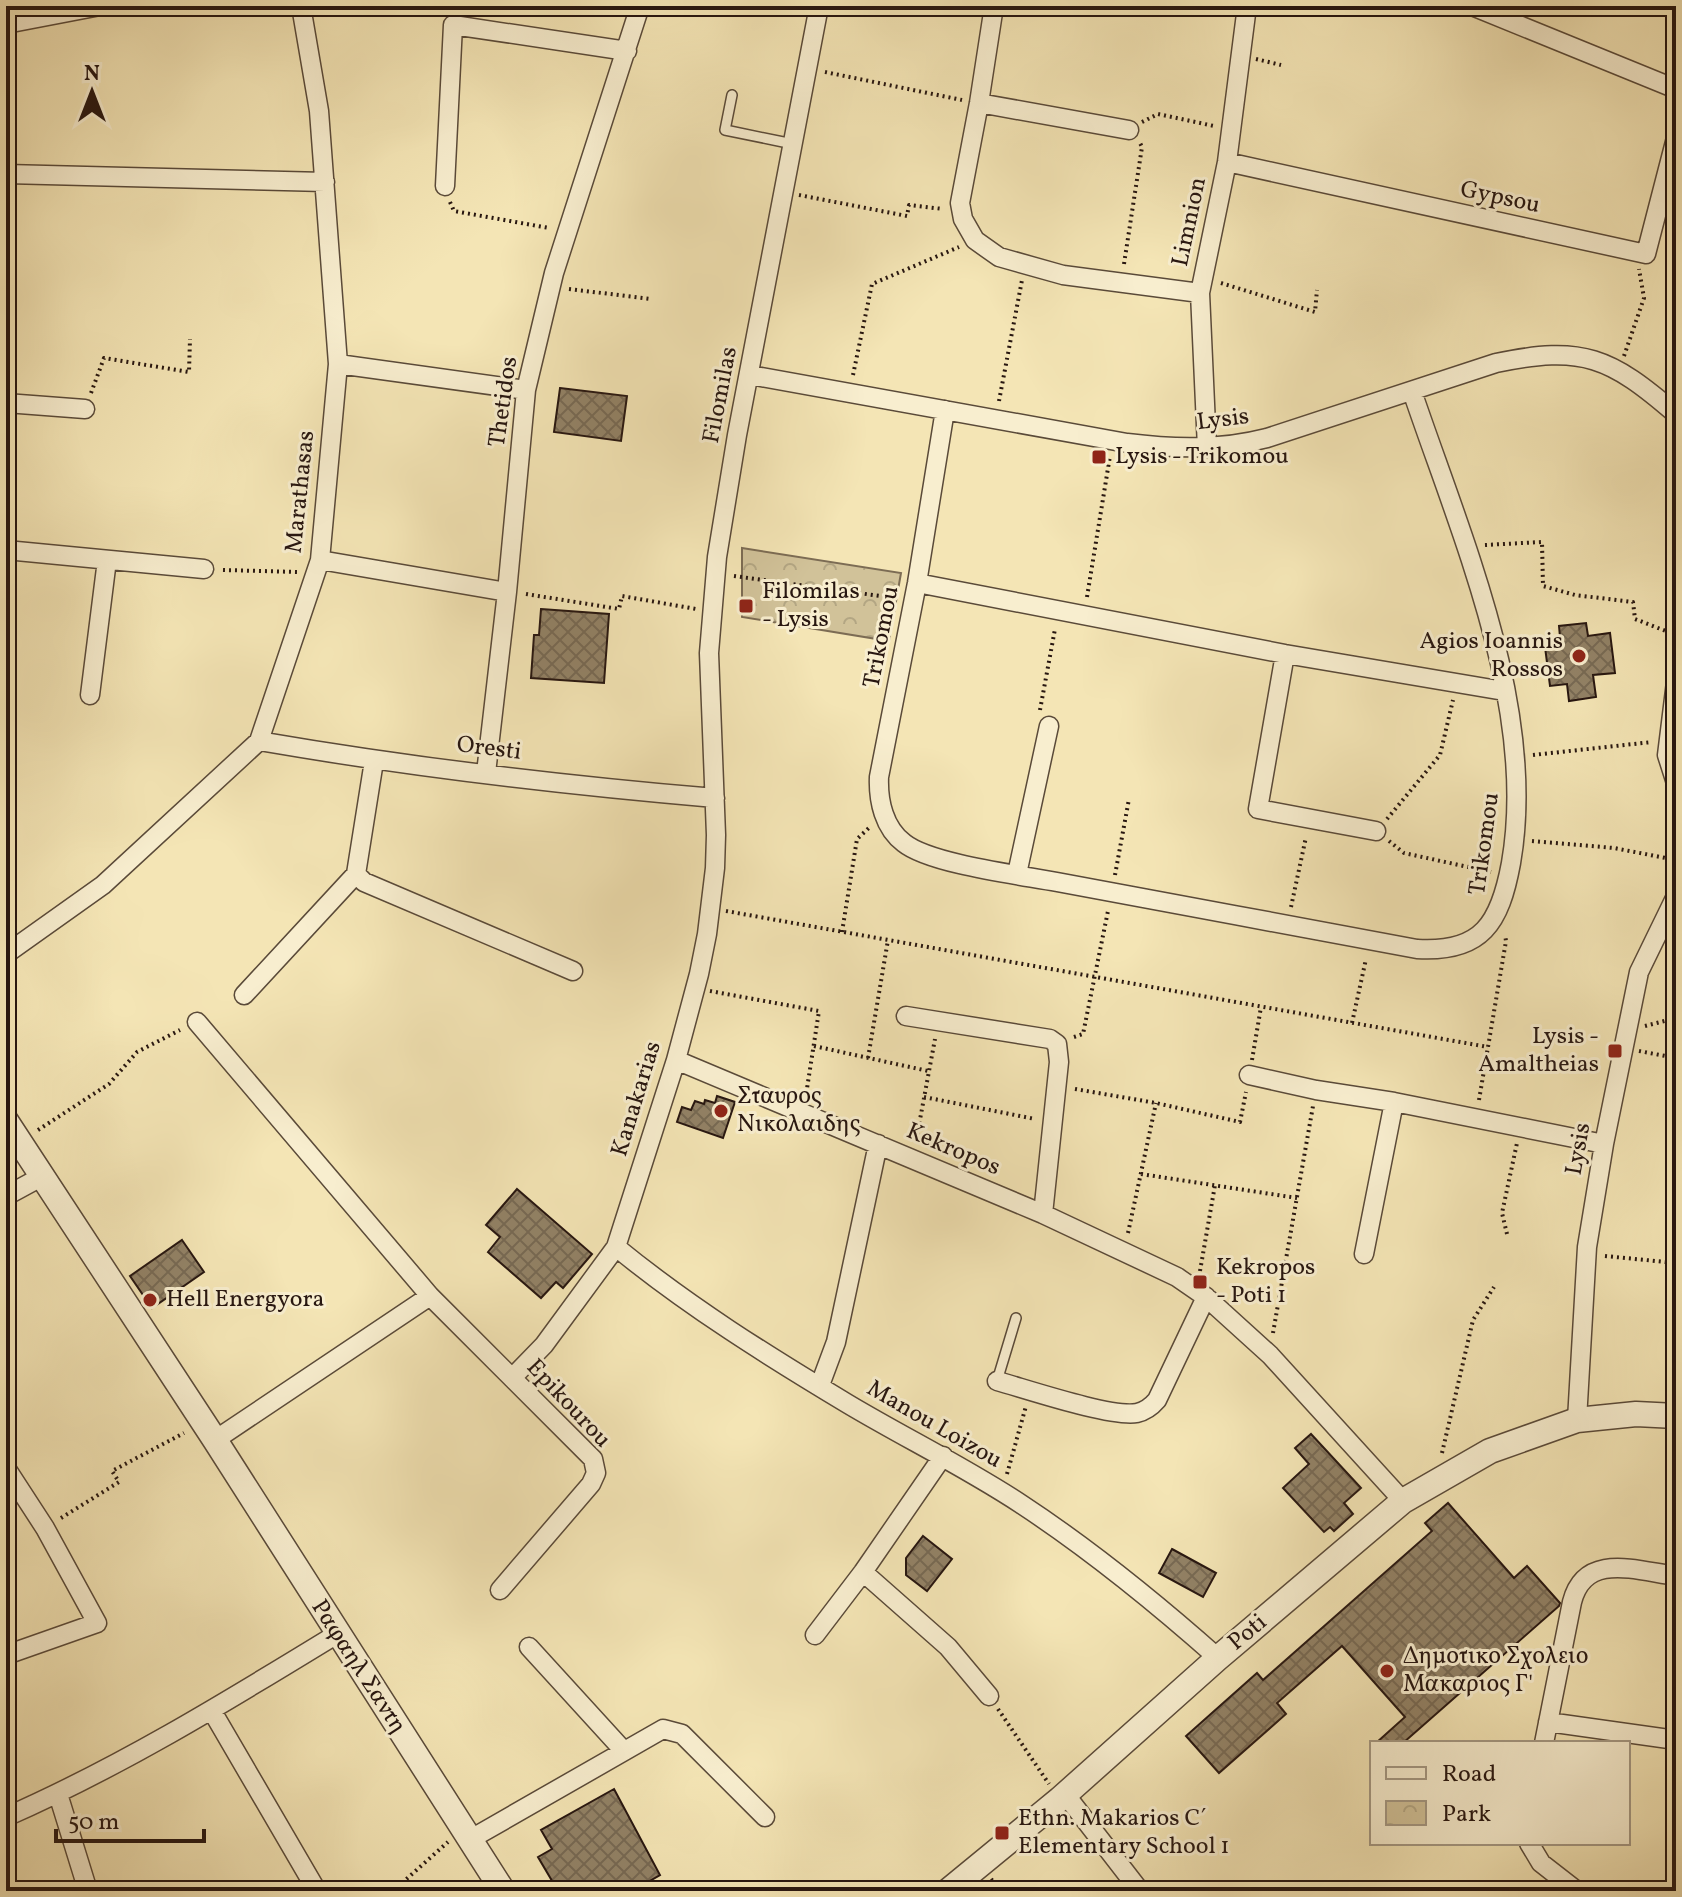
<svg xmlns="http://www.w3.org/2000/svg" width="1682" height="1897" font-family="Vollkorn,serif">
<defs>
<pattern id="park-crowns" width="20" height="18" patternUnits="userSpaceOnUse" patternTransform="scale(2)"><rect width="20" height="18" fill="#d1c299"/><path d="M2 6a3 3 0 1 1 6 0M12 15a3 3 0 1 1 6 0" fill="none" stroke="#b3a683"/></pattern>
<pattern id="building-cross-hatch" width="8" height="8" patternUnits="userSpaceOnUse" patternTransform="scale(2)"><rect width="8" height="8" fill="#928266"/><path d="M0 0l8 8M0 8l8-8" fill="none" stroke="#776953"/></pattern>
</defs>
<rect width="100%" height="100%" fill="#f4e5b5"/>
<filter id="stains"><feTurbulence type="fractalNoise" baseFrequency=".0025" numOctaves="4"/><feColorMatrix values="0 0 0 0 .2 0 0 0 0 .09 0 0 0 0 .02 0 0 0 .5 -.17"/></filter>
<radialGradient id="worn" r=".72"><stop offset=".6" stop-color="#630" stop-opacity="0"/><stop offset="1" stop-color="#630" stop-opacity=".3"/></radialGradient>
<path fill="url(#park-crowns)" stroke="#7c6c54" stroke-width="2" d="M742,548L901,573L889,641L742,617Z"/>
<path fill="url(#building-cross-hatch)" stroke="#271610" stroke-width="2" d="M560,388L627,396L621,441L554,432Z
M541,609L609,614L604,683L531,678L534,635H539Z
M1586,623L1588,636L1610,633L1615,673L1593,675L1596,697L1569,701L1567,684L1550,686L1544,639L1560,637L1559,626Z
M717,1096L735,1102L723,1138L677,1122L682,1107L691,1110L695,1101L704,1104L705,1100L715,1103Z
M517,1189L592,1254L563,1288L556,1282L541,1298L488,1252L500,1237L486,1225Z
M182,1240L204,1272L152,1308L130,1276Z
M1311,1434L1361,1488L1344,1503L1353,1514L1334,1531L1330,1527L1324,1532L1283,1488L1309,1464L1295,1448Z
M1448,1503L1514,1578L1527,1566L1560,1603L1559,1606L1403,1743H1376L1405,1717L1342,1646L1277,1703L1286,1714L1219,1773L1186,1736L1257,1673L1263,1680L1432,1531L1425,1523Z
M923,1536L952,1559L927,1591L906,1575V1558Z
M1172,1549L1216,1573L1203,1597L1159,1573Z
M614,1789L660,1875L632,1891H558L538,1857L552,1849L541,1830Z"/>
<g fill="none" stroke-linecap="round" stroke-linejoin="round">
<g stroke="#5a4a39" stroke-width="12">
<path id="service" d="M732,95L725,130L793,144
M997,1381L1016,1318"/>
</g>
<g stroke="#5a4a39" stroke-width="21">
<path id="minor" d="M994,6L979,103L960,203L963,219L975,240L999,257L1063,275L1200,293
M1472,6L1676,89
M6,24L100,6
M979,103L1129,130
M1227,162L1646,254L1676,138
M6,174L325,182
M445,186L453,25L627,51
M338,364L526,390
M750,375L1127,443C1175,449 1220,450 1267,438L1496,363C1583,345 1610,357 1676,414
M6,403L85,409
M945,410L917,583L879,777C878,801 884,828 904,843C930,864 1020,875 1057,882C1177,904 1297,927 1417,949C1482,953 1500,923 1511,863C1538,709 1461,536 1412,391
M1207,448L1200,293L1227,162L1247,6
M6,550L204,569
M320,560L507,592
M917,583L1285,654L1504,691
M1285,654L1258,809L1376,831
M1676,682L1667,755L1676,783
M90,695L107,560
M259,741C410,767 562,785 715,798
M486,773L507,592L526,390L554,273L640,6
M356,874L364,882L573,971
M1017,874L1049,726
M6,954L103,885L259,741L320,560L338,364L319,111L301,6
M244,995L356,874L374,761
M906,1016L1050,1039L1057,1044L1059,1062L1043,1214
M197,1022L430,1296L593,1459L596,1473L591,1484L500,1590
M676,1060L1043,1214L1177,1277L1206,1297L1270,1355L1403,1501
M1249,1075L1316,1090L1394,1102L1604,1144
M6,1196L41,1177
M616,1247C688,1306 768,1356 848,1404C905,1438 965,1467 1021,1504C1091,1550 1156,1603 1218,1658
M1364,1254L1394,1102
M512,1378L544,1345L616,1247L676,1060L699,974L707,934L715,868L716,835L709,653L717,557L737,435L819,6
M997,1381C1026,1389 1112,1418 1137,1413C1146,1411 1151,1407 1157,1400L1206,1297
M820,1385L836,1342L878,1144
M1577,1420L1587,1247L1604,1144L1639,972L1676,896
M215,1440L430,1296
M6,1468L45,1528L97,1623L6,1655
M863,1572L948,1647L989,1696
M815,1635L863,1572L943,1456
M529,1647L623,1750
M212,1711L317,1891
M1548,1722L1676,1740
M1544,1743L1572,1602C1585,1551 1637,1571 1676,1576
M58,1794L88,1891
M1065,1794L1140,1891
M6,1817C122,1766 229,1700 337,1634
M469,1840L663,1729L682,1734L765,1817
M1529,1843L1541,1863L1577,1891"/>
</g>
<g stroke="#5a4a39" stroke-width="27">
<path id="tertiary" d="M6,1121L215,1440L503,1891
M948,1891L1060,1799L1218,1658L1403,1501L1490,1451L1577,1420L1636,1414L1676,1416"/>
</g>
<path stroke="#271610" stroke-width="4" stroke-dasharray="2 4" stroke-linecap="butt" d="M1256,59L1281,65
M825,72L962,100
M1142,122L1158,114L1214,126
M799,195L907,216L909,205L943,209
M450,202L454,211L549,228
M1124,264L1142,147L1140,143
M1221,283L1315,312L1317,290
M569,289L651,299
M1624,356L1644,298L1639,269
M853,375L872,284L959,247
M91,393L104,358L189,372L190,339
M999,401L1022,280
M1485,545L1542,542L1543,586L1575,595L1633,602L1635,619L1676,635
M223,570L298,572
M734,576L895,598
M526,594L619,609L622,596L696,609
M1087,597L1110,456
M1040,710L1055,629
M1533,755L1652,742
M1387,819L1440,755L1453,700
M1389,841L1404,853L1491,872
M1532,841L1614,848L1676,860
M1115,875L1129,799
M1291,907L1306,837
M726,911L1488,1047
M842,932L857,839L871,826
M710,991L819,1011L806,1095
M1352,1023L1366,959
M1645,1026L1676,1018
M1074,1037L1083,1034L1108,911
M814,1046L928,1071
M1639,1051L1676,1058
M868,1058L888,940
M1252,1060L1261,1007
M1075,1089L1156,1103L1240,1122L1246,1092
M924,1097L1035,1119
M1479,1100L1506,941L1505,935
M38,1130L109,1084L137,1052L180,1030
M916,1141L935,1039
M1141,1174L1297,1198
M1128,1233L1156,1103
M1507,1234L1502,1213L1517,1143
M1605,1256L1676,1263
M1200,1271L1215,1185
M1273,1333L1313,1106
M1442,1453L1473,1320L1494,1287
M1007,1474L1026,1406
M61,1518L119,1482L112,1471L184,1433
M998,1709L1049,1784
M991,1879L1002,1891
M393,1891L448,1842
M708,1891L721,1885L725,1891"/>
<use href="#service" stroke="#f8eecf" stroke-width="9"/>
<use href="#minor" stroke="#f8eecf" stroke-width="18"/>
<use href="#tertiary" stroke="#f8eecf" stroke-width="24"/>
</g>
<g fill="#8f2418" stroke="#f8eecf" stroke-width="3">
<rect x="1091" y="449" width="16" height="16" rx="4"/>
<rect x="738" y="598" width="16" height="16" rx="4"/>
<circle cx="1579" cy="656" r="8"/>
<rect x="1607" y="1043" width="16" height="16" rx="4"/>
<circle cx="721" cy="1111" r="8"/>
<rect x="1192" y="1274" width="16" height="16" rx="4"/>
<circle cx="150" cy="1300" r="8"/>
<circle cx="1387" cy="1671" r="8"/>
<rect x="994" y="1825" width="16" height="16" rx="4"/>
</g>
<g text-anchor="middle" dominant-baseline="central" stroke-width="6" stroke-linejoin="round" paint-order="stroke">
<g font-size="24" fill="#271610" stroke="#f8eecf">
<text transform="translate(1500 198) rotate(12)">Gypsou</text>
<text transform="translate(1190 222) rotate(-78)">Limnion</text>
<text transform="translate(721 395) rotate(-79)">Filomilas</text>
<text transform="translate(504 402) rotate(-82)">Thetidos</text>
<text transform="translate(1223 420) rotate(-7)">Lysis</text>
<text transform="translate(301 492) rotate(-84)">Marathasas</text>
<text transform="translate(882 637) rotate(-79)">Trikomou</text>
<text transform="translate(489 749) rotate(7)">Oresti</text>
<text transform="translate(1485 844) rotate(-82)">Trikomou</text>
<text transform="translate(637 1099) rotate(-73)">Kanakarias</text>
<text transform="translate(1579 1149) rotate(-80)">Lysis</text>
<text transform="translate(953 1150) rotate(23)">Kekropos</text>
<text transform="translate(568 1404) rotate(47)">Epikourou</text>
<text transform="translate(934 1425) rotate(30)">Manou Loizou</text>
<text transform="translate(1248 1633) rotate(-40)">Poti</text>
<text transform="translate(358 1667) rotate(57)">Ραφαηλ Σαντη</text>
</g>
<g font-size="24" fill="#271610" stroke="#f8eecf" text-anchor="start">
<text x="1115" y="457">Lysis - Trikomou</text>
<text x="762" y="592">Filomilas<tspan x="762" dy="28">- Lysis</tspan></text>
<text x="1563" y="642" text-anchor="end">Agios Ioannis<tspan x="1563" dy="28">Rossos</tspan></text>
<text x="1599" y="1037" text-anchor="end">Lysis -<tspan x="1599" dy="28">Amaltheias</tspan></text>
<text x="737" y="1097">Σταυρος<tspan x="737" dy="28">Νικολαιδης</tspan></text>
<text x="1216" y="1268">Kekropos<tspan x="1216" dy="28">- Poti 1</tspan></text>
<text x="166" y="1300">Hell Energyora</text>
<text x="1403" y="1657">Δημοτικο Σχολειο<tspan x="1403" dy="28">Μακαριος Γ'</tspan></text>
<text x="1018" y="1819">Ethn. Makarios C´<tspan x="1018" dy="28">Elementary School 1</tspan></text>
</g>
</g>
<rect width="1682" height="1897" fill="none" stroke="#f4e5b5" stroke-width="32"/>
<rect x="8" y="8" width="1666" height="1881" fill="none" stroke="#271610" stroke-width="4"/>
<rect x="16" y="16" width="1650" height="1865" fill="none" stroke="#271610" stroke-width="2"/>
<rect x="1370" y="1741" width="260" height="104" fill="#f8eecf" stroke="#a49883" stroke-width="2"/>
<rect x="1386" y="1767" width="40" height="12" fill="#f8eecf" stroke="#a49883" stroke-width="2"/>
<text x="1442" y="1781" font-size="24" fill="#271610">Road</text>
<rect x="1386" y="1801" width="40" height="24" fill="url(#park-crowns)" stroke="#a49883" stroke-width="2"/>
<text x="1442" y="1821" font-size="24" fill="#271610">Park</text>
<g transform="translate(92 92)" stroke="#f8eecf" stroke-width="6" paint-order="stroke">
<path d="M0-6L14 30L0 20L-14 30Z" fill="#271610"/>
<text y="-12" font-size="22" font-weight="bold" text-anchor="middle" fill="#271610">N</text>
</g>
<path d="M56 1829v12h148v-12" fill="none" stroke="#271610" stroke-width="4"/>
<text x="68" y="1829" font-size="24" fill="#271610" stroke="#f8eecf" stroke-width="6" paint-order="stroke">50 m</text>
<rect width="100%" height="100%" filter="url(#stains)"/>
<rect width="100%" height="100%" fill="url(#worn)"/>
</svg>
